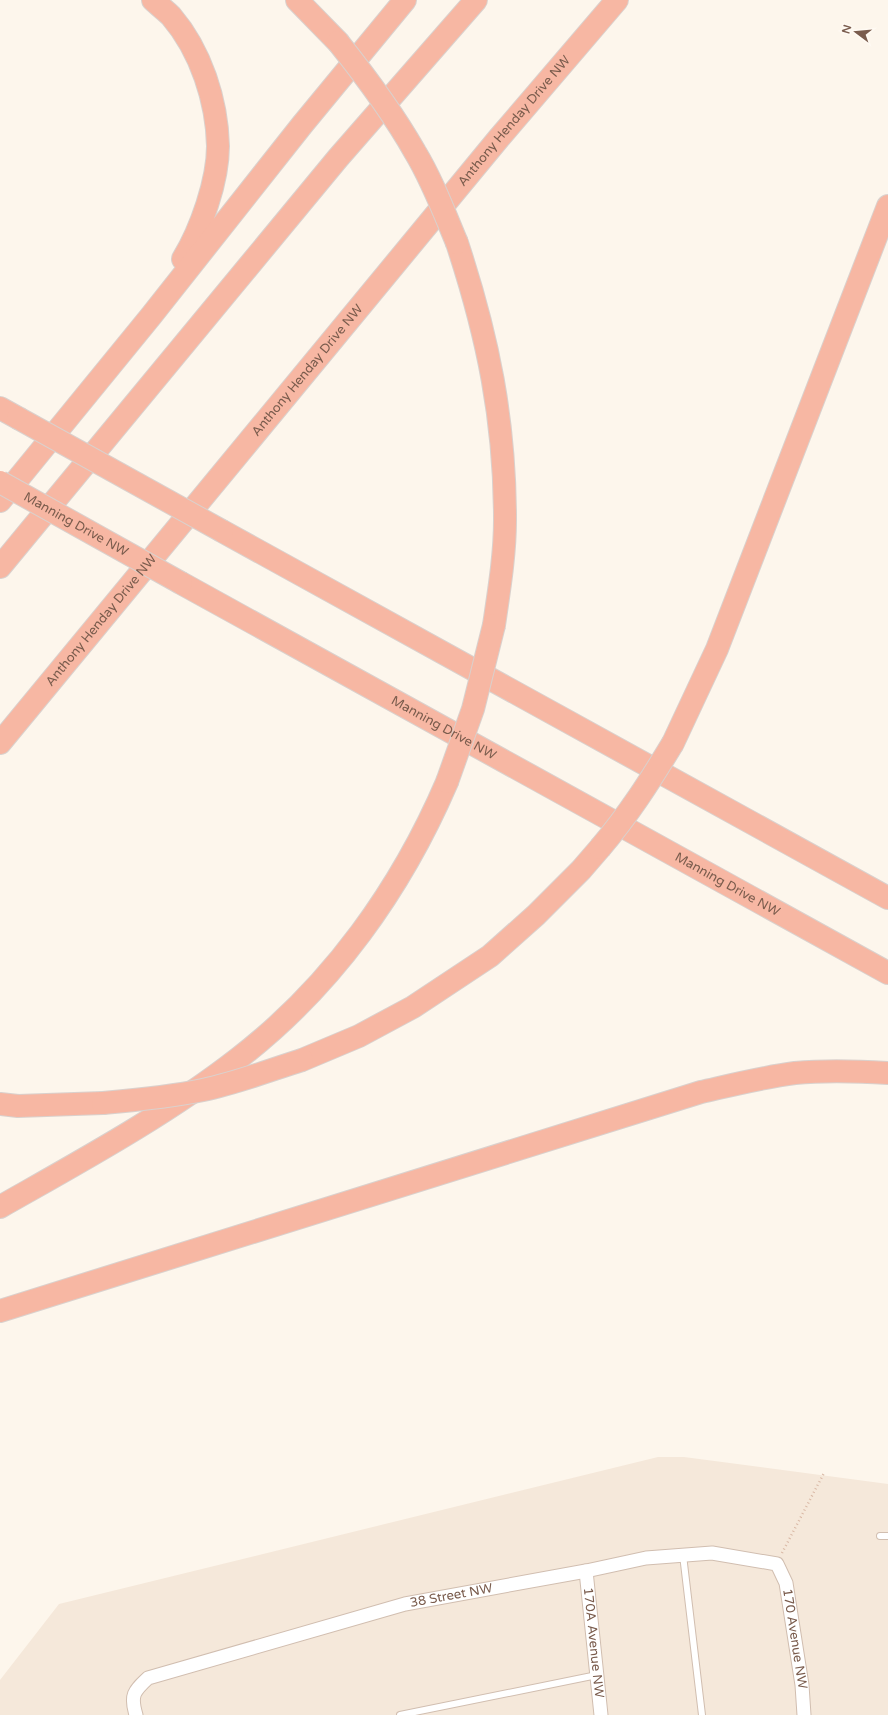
<svg xmlns="http://www.w3.org/2000/svg" width="888" height="1715" font-family="'Varela Round',sans-serif">
<rect width="100%" height="100%" fill="#fdf6ec"/>
<path fill="#f5e8da" d="M658,1457H684L888,1484V1715H0V1680L59,1604Z"/>
<g fill="none" stroke-linecap="round" stroke-linejoin="round">
<g stroke="#d1beb0" stroke-width="8">
<path id="lane" d="M880,1536H888
M683,1555L702,1715
M400,1715L597,1675"/>
</g>
<g stroke="#d1beb0" stroke-width="15">
<g id="street">
<path id="s1" d="M586,1571L601,1715"/>
<path id="s2" d="M136,1715C130,1695 134,1691 148,1678L405,1604L586,1571L646,1558L712,1553L777,1564L786,1583L802,1685L804,1715"/>
</g>
</g>
<g stroke="#dad1cd" stroke-width="24">
<g id="highway">
<path d="M153,0C158,5 165,10 171,16C201,51 217,101 218,146C218,181 201,229 183,259"/>
<path d="M297,0L338,42"/>
<path d="M457,243C488,337 505,420 505,520C505,555 499,591 494,625"/>
<path d="M0,408L18,418"/>
<path d="M0,501L151,316L302,125L405,0"/>
<path d="M222,531L888,898"/>
<path d="M0,567L338,158L476,0"/>
<path id="s3" d="M181,583L888,973"/>
<path id="s4" d="M0,743L499,138L617,0"/>
<path d="M673,743L717,649L888,206"/>
<path d="M302,1060L359,1036L413,1007L490,956L536,915L581,870L600,848"/>
<path d="M0,1104L18,1106L103,1103"/>
<path d="M0,1207C81,1161 166,1115 239,1058C332,986 401,889 447,782"/>
<path d="M0,1311L701,1092C732,1085 764,1077 795,1073C826,1070 857,1071 888,1073"/>
</g>
</g>
<path stroke="#d9b8a5" stroke-width="2.5" stroke-dasharray="1 3" stroke-linecap="butt" d="M782,1553L824,1473"/>
<use href="#lane" stroke="#fff" stroke-width="6"/>
<use href="#street" stroke="#fff" stroke-width="13"/>
<use href="#highway" stroke="#f7b7a3" stroke-width="22"/>
<g stroke="#dad1cd" stroke-width="24" stroke-linecap="butt">
<g id="highway-bridge">
<path d="M338,42C366,77 393,113 415,152C432,180 444,212 457,243"/>
<path d="M18,418L222,531"/>
<path id="s5" d="M0,482L181,583"/>
<path d="M447,782L473,709L494,625"/>
<path d="M600,848C629,814 650,781 673,743"/>
<path d="M103,1103C137,1100 170,1097 203,1090C237,1083 270,1070 302,1060"/>
</g>
</g>
<use href="#highway-bridge" stroke="#f7b7a3" stroke-width="22"/>
</g>
<g text-anchor="middle" dominant-baseline="central" stroke-width="4" stroke-linejoin="round" paint-order="stroke">
<g font-size="13" fill="#7a5c4d" stroke="#fffaf3">
<text stroke="none"><textPath href="#s4" startOffset="807">Anthony Henday Drive NW</textPath></text>
<text stroke="none"><textPath href="#s4" startOffset="483">Anthony Henday Drive NW</textPath></text>
<text stroke="none"><textPath href="#s5" startOffset="87">Manning Drive NW</textPath></text>
<text stroke="none"><textPath href="#s4" startOffset="159">Anthony Henday Drive NW</textPath></text>
<text stroke="none"><textPath href="#s3" startOffset="300">Manning Drive NW</textPath></text>
<text stroke="none"><textPath href="#s3" startOffset="624">Manning Drive NW</textPath></text>
<text stroke="none"><textPath href="#s2" startOffset="357">38 Street NW</textPath></text>
<text stroke="none"><textPath href="#s2" startOffset="765">170 Avenue NW</textPath></text>
<text stroke="none"><textPath href="#s1" startOffset="72">170A Avenue NW</textPath></text>
</g>
</g>
<g transform="translate(856 32) rotate(286)" stroke="#fffaf3" stroke-width="3" paint-order="stroke">
<path d="M0-3L7 15L0 10L-7 15Z" fill="#7a5c4d"/>
<text y="-6" font-size="11" font-weight="bold" text-anchor="middle" fill="#7a5c4d">N</text>
</g>
</svg>
